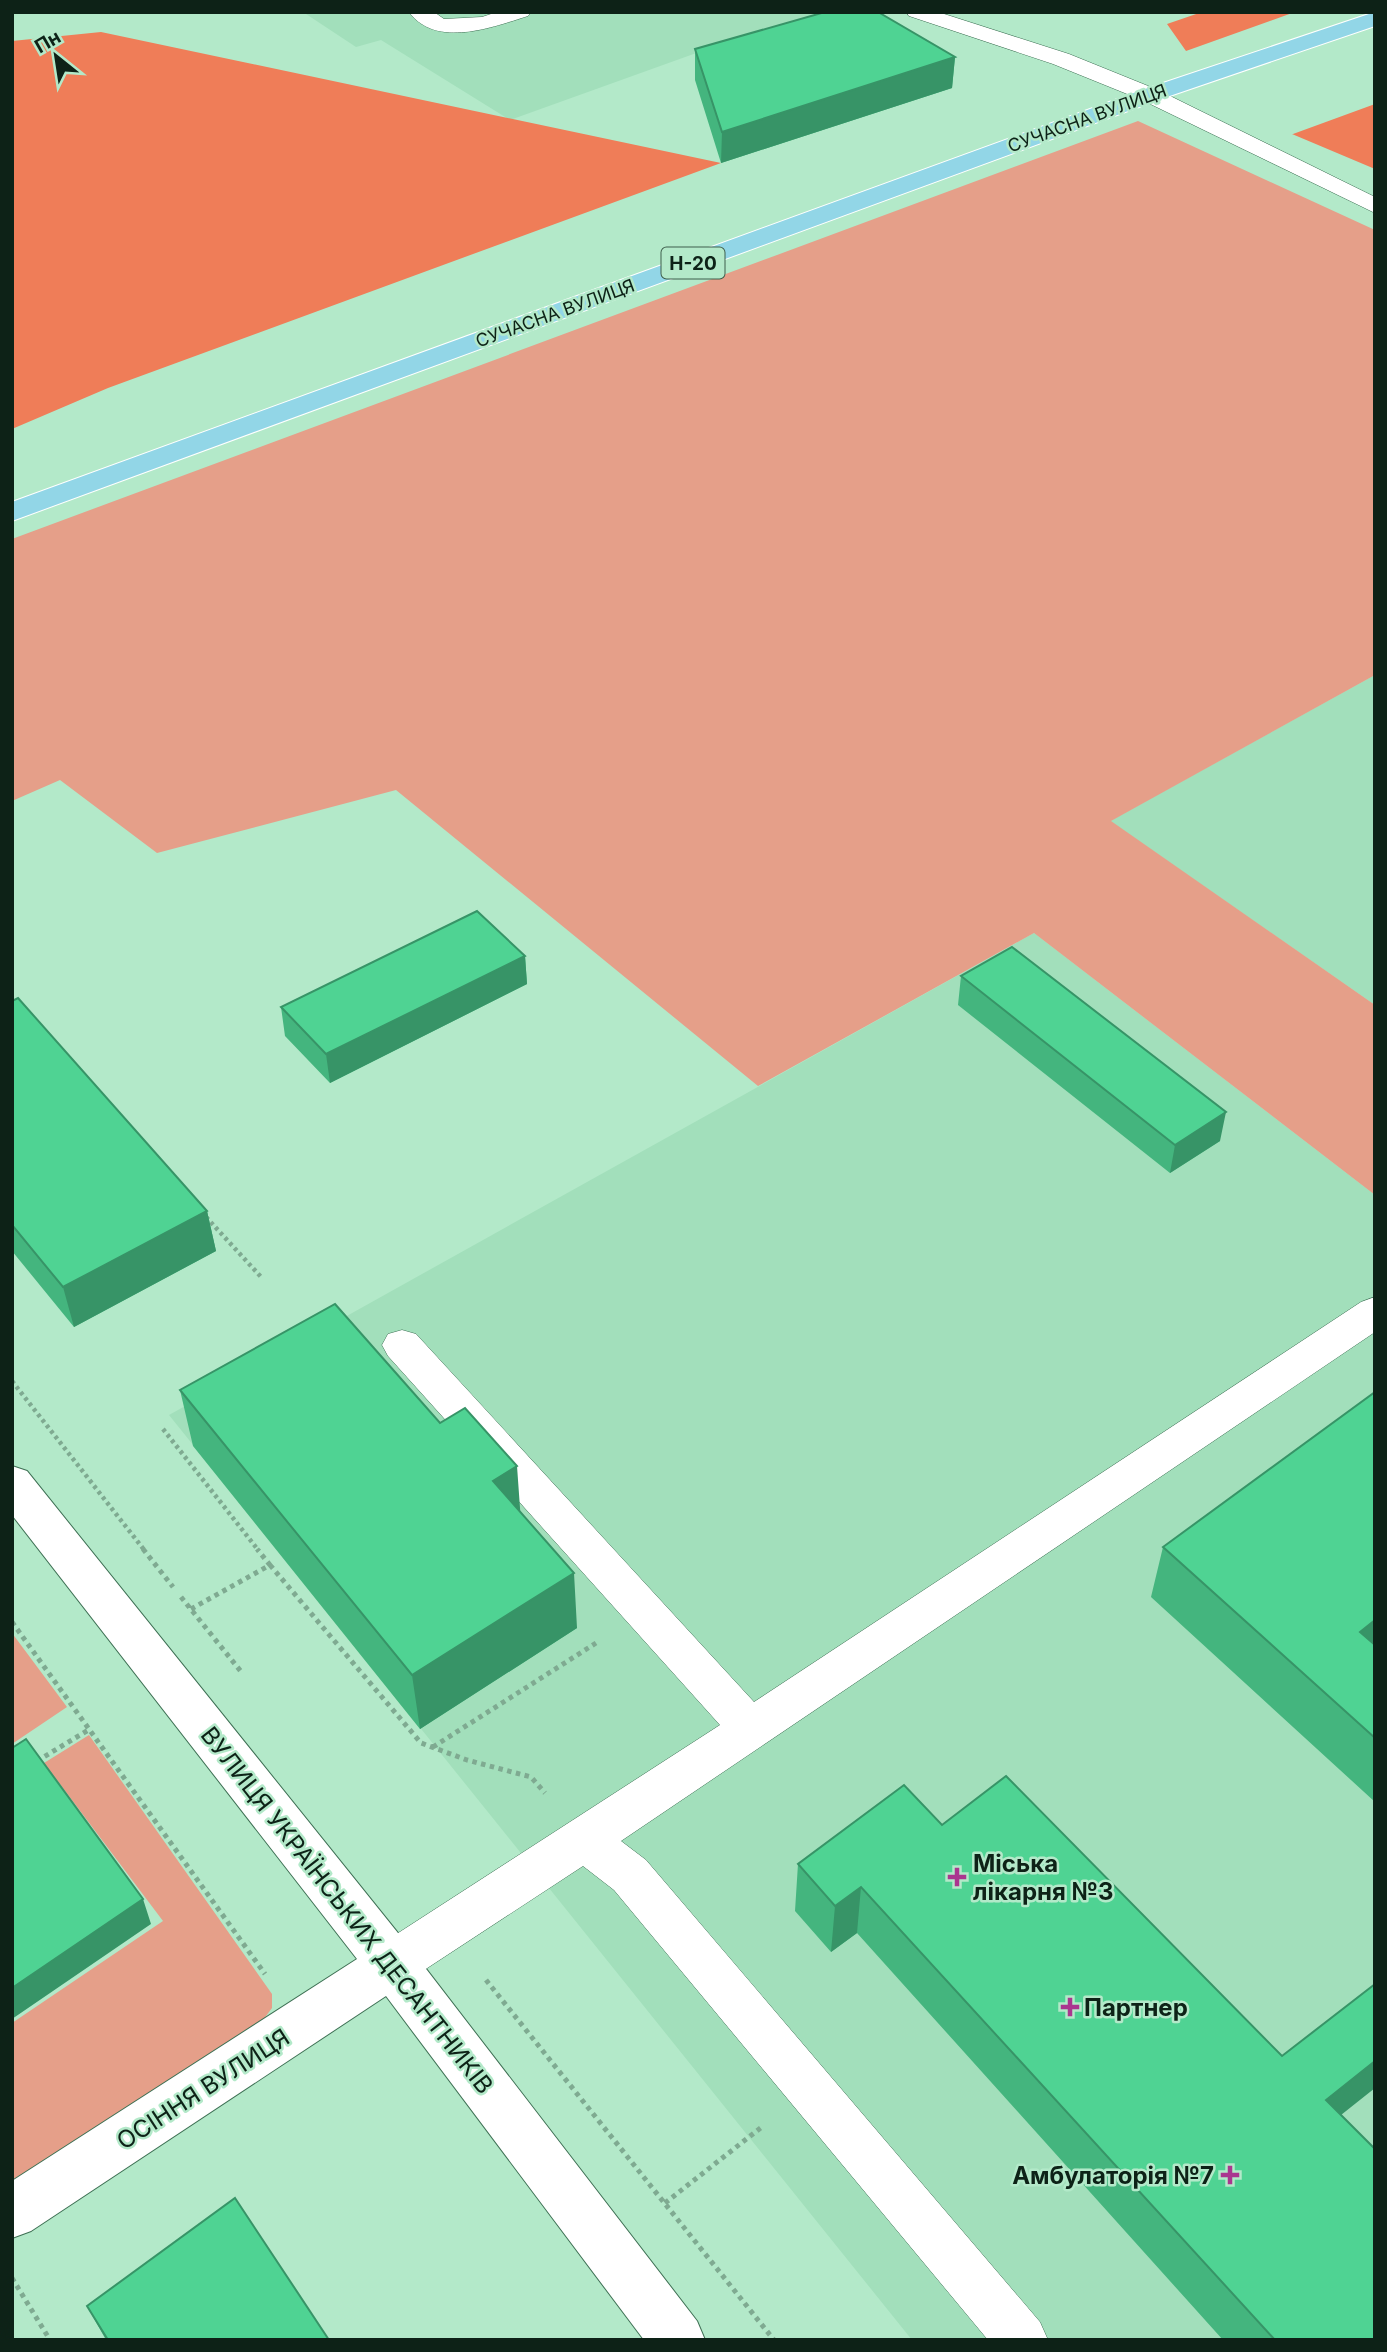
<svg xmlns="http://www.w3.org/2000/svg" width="1387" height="2352" font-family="Inter,sans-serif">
<rect width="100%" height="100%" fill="#b3e9c9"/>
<path fill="#a2dfbb" d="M303,12H844L752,33L510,120L381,40L356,47Z
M1375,675V1005L1110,821Z
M1034,933L1375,1195V2340H912L169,1415Z"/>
<path fill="#e59f89" d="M1138,121L1375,230V675L1111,821L1375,1005V1195L1034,933L758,1086L396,790L157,853L60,780L12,801V539Z
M12,1633L67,1707L12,1744Z
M89,1735L272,1994V2008L260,2024L12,2188V2023L163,1921L44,1763Z"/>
<path fill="#ef7d58" d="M1202,12H1295L1186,51L1167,24Z
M101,32L721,163L108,388L12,429V41Z
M1375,104V169L1292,134H1293Z"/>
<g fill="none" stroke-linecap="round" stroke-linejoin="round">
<g stroke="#3e7054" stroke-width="1">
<path id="lane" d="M409,12H434L444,19L482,17L497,12H531L528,16C493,27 436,49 409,12Z
M906,12H938L1069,54L1158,90L1375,197V213L1142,100L1053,64L909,16Z
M1375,1297V1332L621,1841L646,1860L1040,2322L1048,2340H988L614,1890L583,1866L409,1980L392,1986L375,1980L368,1964L375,1948L720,1725L388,1356L382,1345L388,1334L402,1330L416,1334L754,1702L1361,1302Z"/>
</g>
<g stroke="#3e7054" stroke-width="2">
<path id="street" d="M12,1466L27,1471L410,1948L697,2321L705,2340H644L386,1996L31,2231L12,2238V2181L357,1959L12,1515Z"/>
</g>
<g stroke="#fff" stroke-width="2">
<path id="primary" d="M1375,12V26L1158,100L12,521V502L1142,90Z"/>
</g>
<path stroke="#7faa91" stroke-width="4.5" stroke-dasharray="3.5 3.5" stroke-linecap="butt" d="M206,1217L262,1278
M12,1381L145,1551
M163,1429L259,1551"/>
<path stroke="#7faa91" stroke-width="5" stroke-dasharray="4.5 4.5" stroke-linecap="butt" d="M143,1549L173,1587
M270,1565L421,1743L467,1760L531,1777L545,1793
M181,1597L243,1674
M191,1609L270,1565L257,1549
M12,1622L265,1974
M433,1747L596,1643
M37,1761L90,1729
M486,1980L774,2340
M665,2203L763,2126
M12,2278L50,2340"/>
<use href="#lane" fill="#fff" fill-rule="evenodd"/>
<use href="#street" fill="#fff" fill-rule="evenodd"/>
<use href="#primary" fill="#92d6e7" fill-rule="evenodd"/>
</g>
<path fill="#44b57e" d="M695,49L955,57L952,88L721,163L695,80Z
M525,956L527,984L330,1083L285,1036L281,1007Z
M961,976L1220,1141L1170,1173L958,1005Z
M12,1001L207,1211L216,1251L74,1327L12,1251Z
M180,1390L521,1512L577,1628L420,1729L193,1446Z
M1375,1392V1802L1151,1597L1163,1547Z
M942,1825L1282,2056L1341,2115L1375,2340H1223L857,1933L831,1952L795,1911L798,1864Z
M87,2306L329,2340H106Z"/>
<path fill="#379467" d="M955,57L952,88L721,163L722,132Z
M525,956L527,984L330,1083L326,1054Z
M1226,1112L1220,1141L1170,1173L1175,1145Z
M207,1211L216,1251L74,1327L63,1287Z
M517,1466L521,1522L493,1481Z
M574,1573L577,1628L420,1729L412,1675Z
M1375,1620V1655L1360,1632Z
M861,1887L857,1933L831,1952L835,1906Z
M143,1899L151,1924L12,2019V1988Z
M1375,2061V2088L1307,2142L1326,2100Z"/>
<path fill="#4fd393" stroke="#379467" stroke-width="2" d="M825,12H878L955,57L722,132L695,49Z
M477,911L525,956L326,1054L281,1007Z
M1012,947L1226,1112L1175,1145L961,976Z
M18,998L207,1211L63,1287L12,1225V1001Z
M335,1304L440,1423L465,1408L517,1466L493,1481L574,1573L412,1675L180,1390Z
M1375,1392V1620L1360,1632L1375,1645V1738L1163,1547Z
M26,1739L143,1899L12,1988V1748Z
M1006,1776L1282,2056L1375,1984V2061L1326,2100L1375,2149V2340H1275L861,1887L835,1906L798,1864L904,1785L942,1825Z
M235,2198L329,2340H108L87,2306Z"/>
<g fill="#aa368f" stroke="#b3e9c9" stroke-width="2.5">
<path d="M953.5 1866.5h7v7h7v7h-7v7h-7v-7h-7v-7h7z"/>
<path d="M1066.5 1996.5h7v7h7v7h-7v7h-7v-7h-7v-7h7z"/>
<path d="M1226.5 2164.5h7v7h7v7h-7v7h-7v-7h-7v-7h7z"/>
</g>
<g text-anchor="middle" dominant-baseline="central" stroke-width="5" stroke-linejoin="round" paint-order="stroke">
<g font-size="18" fill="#0d2217" stroke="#b3e9c9">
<text transform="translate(1087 118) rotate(-20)">СУЧАСНА ВУЛИЦЯ</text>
<text transform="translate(555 313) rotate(-20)">СУЧАСНА ВУЛИЦЯ</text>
</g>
<rect fill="#b3e9c9" stroke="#3f5e4c" stroke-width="2" x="661.5" y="247.5" width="63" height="31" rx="5"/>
<g font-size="19" font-weight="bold" fill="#0d2217">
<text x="693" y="263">Н-20</text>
</g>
<g font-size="24" font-weight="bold" fill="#0d2217" stroke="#b3e9c9" text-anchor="start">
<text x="973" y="1863">Міська<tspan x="973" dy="28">лікарня №3</tspan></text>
<text x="1084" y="2007">Партнер</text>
<text x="1214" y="2175" text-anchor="end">Амбулаторія №7</text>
</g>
<g font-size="24" fill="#0d2217" stroke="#b3e9c9">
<text transform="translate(347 1910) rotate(52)">ВУЛИЦЯ УКРАЇНСЬКИХ ДЕСАНТНИКІВ</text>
<text transform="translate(203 2089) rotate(-33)">ОСІННЯ ВУЛИЦЯ</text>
</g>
</g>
<rect width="1387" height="2352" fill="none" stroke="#0d2217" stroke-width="28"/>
<g transform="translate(56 56) rotate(330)" stroke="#b3e9c9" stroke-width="5" paint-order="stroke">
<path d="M0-5L12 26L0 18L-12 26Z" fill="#0d2217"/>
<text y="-10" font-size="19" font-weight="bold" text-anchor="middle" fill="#0d2217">Пн</text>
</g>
</svg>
